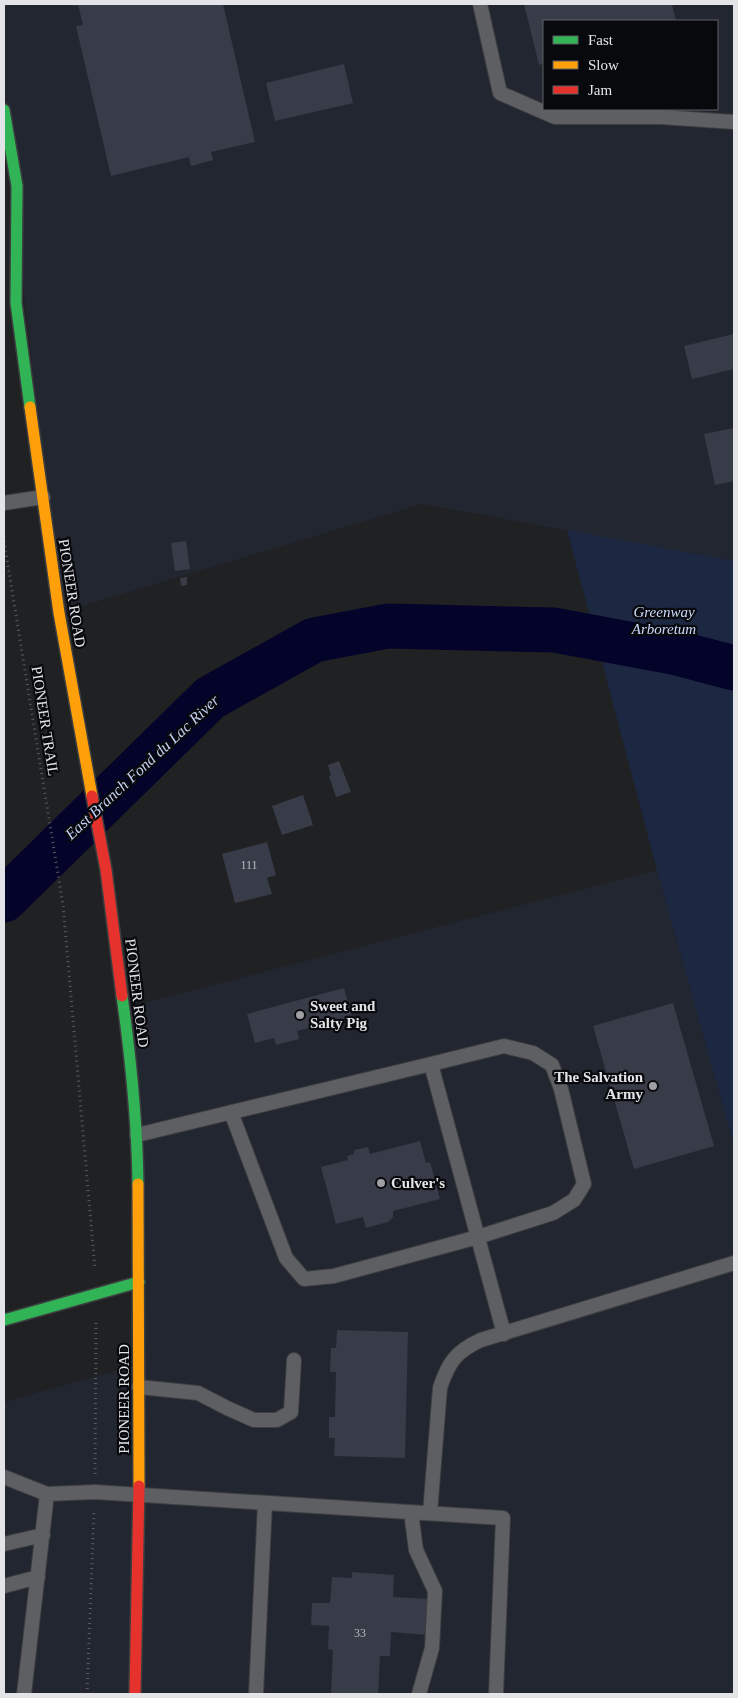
<svg xmlns="http://www.w3.org/2000/svg" width="738" height="1698" font-family="Georgia,serif">
<rect width="100%" height="100%" fill="#1f2123"/>
<path fill="#222630" fill-rule="evenodd" d="M4,4H734V561L422,504L59,613L4,110ZM544,21H717V109H544Z
M657,870L734,1145V1694H4V1402L139,1364L124,1008Z"/>
<path fill="#1c2741" d="M567,530L734,561V1145L657,870Z"/>
<g fill="none" stroke-linecap="round" stroke-linejoin="round">
<path stroke="#04032a" stroke-width="45" d="M4,900L210,698L314,640L388,626L554,630L677,653L734,668"/>
</g>
<path fill="#383c48" d="M72,4H223L255,142L211,152L213,160L191,166L189,157L111,176L76,26L83,25L78,5L73,6Z
M524,4H672L676,21H544V63L539,65Z
M344,64L353,103L275,121L266,83Z
M734,334V369L692,379L684,346Z
M734,428V481L715,485L704,434Z
M186,541L190,569L175,571L171,543Z
M187,577V585L181,586L180,578Z
M339,761L351,792L336,797L329,776L331,775L328,765Z
M303,795L313,825L282,835L272,806Z
M267,842L276,875L267,878L272,894L235,903L222,854Z
M344,988L352,1017L297,1031L299,1039L276,1045L274,1038L255,1043L247,1014Z
M673,1003L714,1146L634,1169L593,1026Z
M420,1141L426,1163L430,1162L440,1199L393,1211V1217L388,1222L366,1228L363,1217L336,1224L321,1167L348,1160L347,1156L354,1154V1150L368,1147L370,1154Z
M337,1330L408,1332L405,1458L334,1456L335,1438H329V1417H335L336,1372H330L331,1348H336Z
M352,1572L394,1575L393,1597L430,1599L428,1635L391,1632L390,1656H380L378,1694H331L333,1650L328,1649L329,1626L311,1625L312,1603H330L332,1577L352,1578Z"/>
<g fill="none" stroke-linecap="round" stroke-linejoin="round">
<g stroke="#3c3e40" stroke-width="16">
<path id="lane" d="M480,4L500,93L555,117H661L734,122
M4,503L43,497
M231,1112L286,1258L304,1279L334,1276L478,1237L553,1213L574,1200L584,1184L561,1089L552,1065L533,1053L504,1046L431,1064
M137,1135L431,1064L504,1334
M139,1387L198,1393L227,1408L254,1420H277L291,1412L294,1360
M4,1477L47,1494L95,1492L503,1518L496,1694
M411,1512L416,1550L435,1591L432,1648L419,1694
M430,1513L440,1388C448,1363 456,1351 481,1340L734,1263
M4,1544L43,1535
M4,1586L38,1577
M24,1694L47,1494
M256,1694L265,1503"/>
</g>
<g stroke="#3c3e40" stroke-width="14">
<path id="fast" d="M4,110L17,186L16,303L30,407
M122,996C131,1059 137,1121 138,1184
M4,1320L139,1282"/>
</g>
<g stroke="#3c3e40" stroke-width="14">
<path id="slow" d="M30,407L59,613L92,796
M138,1184L139,1486"/>
</g>
<g stroke="#3c3e40" stroke-width="14">
<path id="jam" d="M92,796L106,870L122,996
M135,1694L139,1486"/>
</g>
<path stroke="#5a5c5e" stroke-width="3" stroke-dasharray="1 4" stroke-linecap="butt" d="M4,541L63,905L95,1269
M95,1474L96,1320
M87,1694L94,1510"/>
<use href="#lane" stroke="#5e5f62" stroke-width="14"/>
<use href="#fast" stroke="#30b455" stroke-width="11"/>
<use href="#slow" stroke="#ff9f0a" stroke-width="11"/>
<use href="#jam" stroke="#e5322d" stroke-width="11"/>
</g>
<g fill="#9ea0a3" stroke="#08090c" stroke-width="2">
<circle cx="300" cy="1015" r="5"/>
<circle cx="653" cy="1086" r="5"/>
<circle cx="381" cy="1183" r="5"/>
</g>
<g text-anchor="middle" dominant-baseline="central" stroke-width="4.5" stroke-linejoin="round" paint-order="stroke">
<g font-size="12" fill="#b8bac0">
<text x="249" y="865">111</text>
<text x="360" y="1633">33</text>
</g>
<g font-size="15" fill="#e2e4e8" stroke="#08090c">
<text transform="translate(72 593) rotate(81)">PIONEER ROAD</text>
<text transform="translate(45 721) rotate(81)">PIONEER TRAIL</text>
<text transform="translate(137 993) rotate(83)">PIONEER ROAD</text>
<text transform="translate(124 1399) rotate(-90)">PIONEER ROAD</text>
</g>
<g font-size="15" font-style="italic" fill="#cbdafd" stroke="#08090c">
<text x="664" y="612">Greenway<tspan x="664" dy="17">Arboretum</tspan></text>
</g>
<g font-size="15" font-weight="bold" fill="#e2e4e8" stroke="#08090c" text-anchor="start">
<text x="310" y="1006">Sweet and<tspan x="310" dy="17">Salty Pig</tspan></text>
<text x="643" y="1077" text-anchor="end">The Salvation<tspan x="643" dy="17">Army</tspan></text>
<text x="391" y="1183">Culver's</text>
</g>
<g font-size="16" font-style="italic" fill="#c1cff2" stroke="#08090c">
<text transform="translate(142 767) rotate(-43)">East Branch Fond du Lac River</text>
</g>
</g>
<rect width="738" height="1698" fill="none" stroke="#e2e4e8" stroke-width="10"/>
<rect x="543" y="20" width="175" height="90" fill="#08090c" stroke="#5f6164"/>
<rect x="553" y="36" width="25" height="8" fill="#30b455" stroke="#5f6164"/>
<text x="588" y="45" font-size="15" fill="#e2e4e8">Fast</text>
<rect x="553" y="61" width="25" height="8" fill="#ff9f0a" stroke="#5f6164"/>
<text x="588" y="70" font-size="15" fill="#e2e4e8">Slow</text>
<rect x="553" y="86" width="25" height="8" fill="#e5322d" stroke="#5f6164"/>
<text x="588" y="95" font-size="15" fill="#e2e4e8">Jam</text>
</svg>
